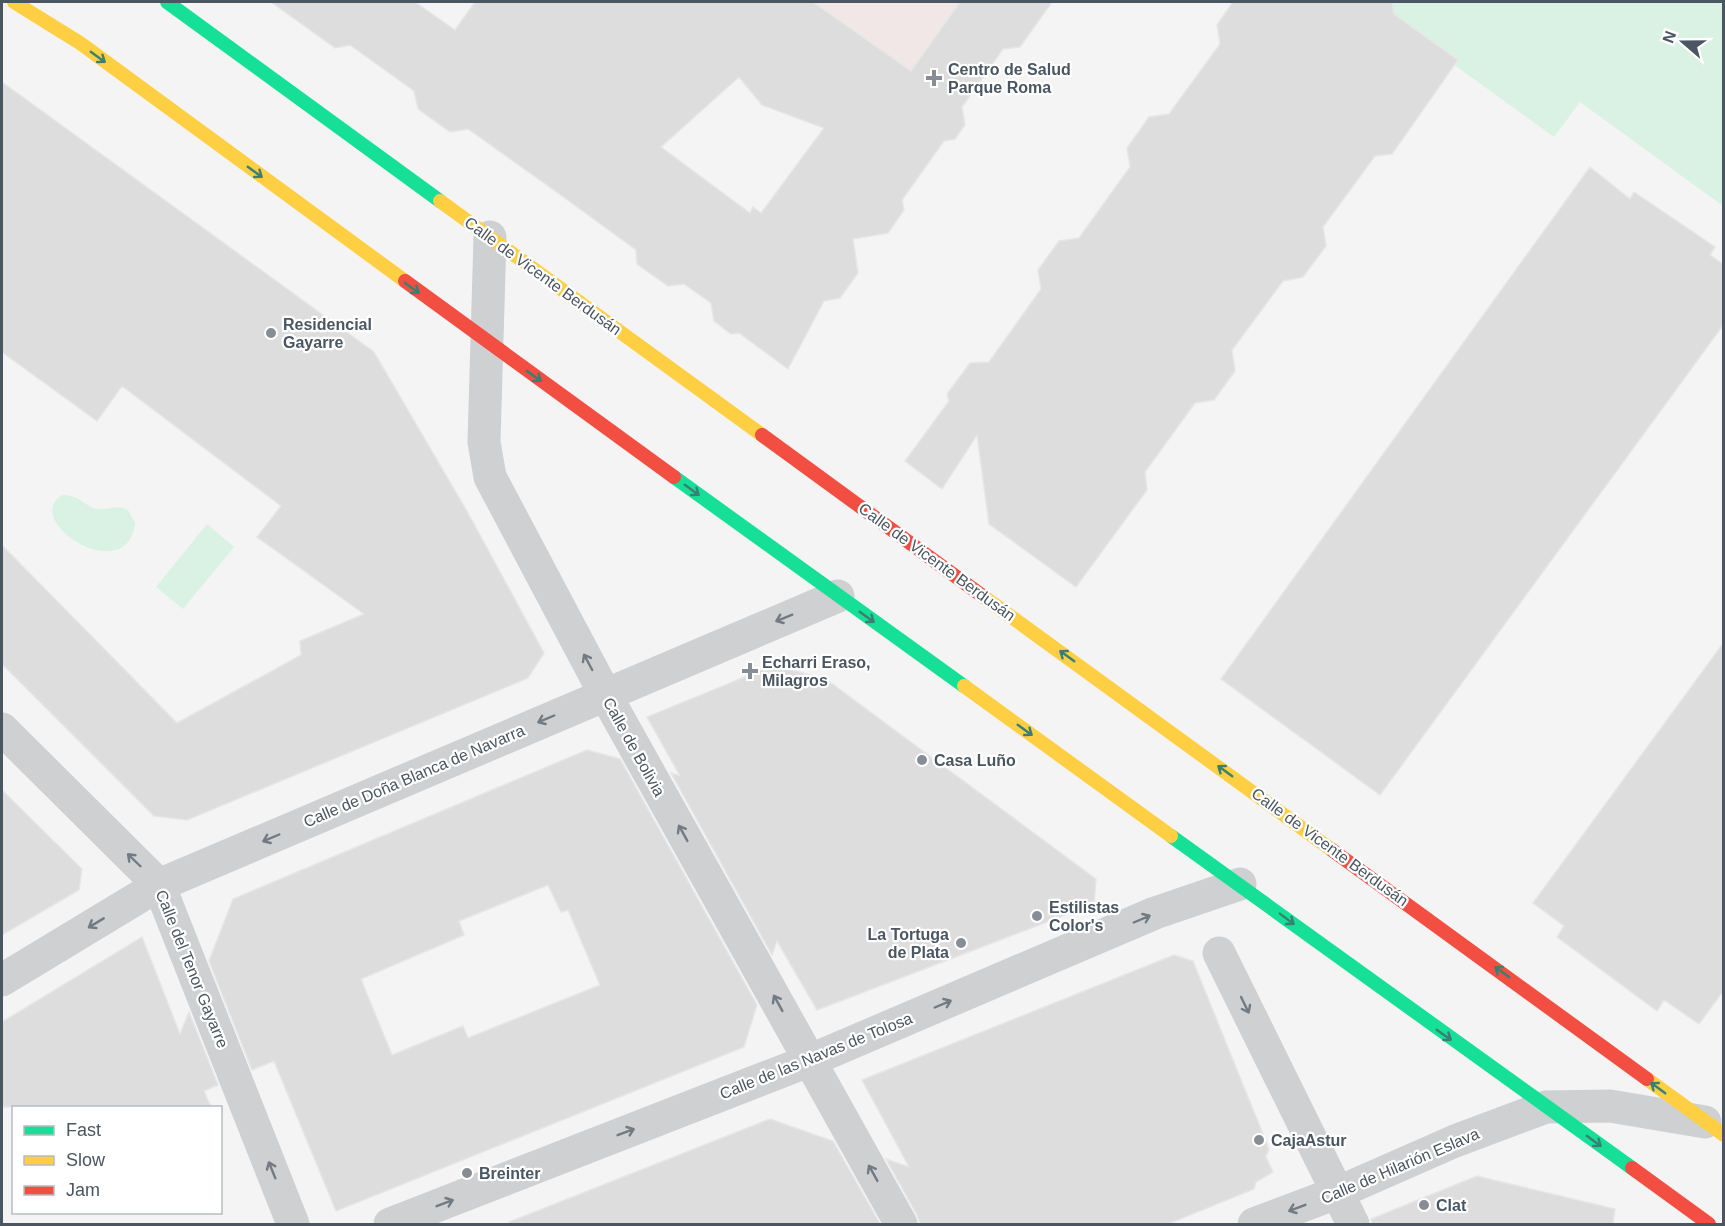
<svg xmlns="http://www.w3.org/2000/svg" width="1725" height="1226" font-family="Helvetica,sans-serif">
<rect width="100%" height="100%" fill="#f4f4f4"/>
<path fill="#f1e7e6" d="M772,2H1039L1042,15L1020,47L1003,49L962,107L965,125L961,130Z"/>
<path fill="#d9f2e3" d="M1367,2H1723V206L1580,102L1554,137Z
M62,495C80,494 85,508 99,509C111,510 116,504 128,510L135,523C128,589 20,522 62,495Z
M207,524L234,547L183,609L156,587Z"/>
<path fill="#ddddde" stroke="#e5e6e7" stroke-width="1.5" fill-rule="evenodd" d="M271,2H415L455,30L475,2H813L911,71L960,2H1052L1020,47L1003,49L962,107L965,125L955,139L944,141L902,200L904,210L888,233L853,239L858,273L840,298L824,301L788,369L739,333L731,334L714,321L711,303L684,284L668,286L637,264L636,250L558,193L468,129L450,132L418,109L414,91L350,45L335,48ZM739,77L762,105L824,128L761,213L753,207L750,213L661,147Z
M1233,2H1392L1394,14L1458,60L1392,154L1375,156L1323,227L1326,246L1303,277L1283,281L1232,350L1235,371L1214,400L1195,403L1145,472L1147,490L1076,587L989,524L977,435L942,489L905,461L949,401L947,394L970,363L989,362L1041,289L1038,270L1059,241L1079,238L1130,167L1127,148L1149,117L1169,114L1220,44L1217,25Z
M2,82L374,352L468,513L544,653L528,678L187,820L154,816L2,664V545L177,723L301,655L300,641L364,614L257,537L281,506L122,386L97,421L2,352Z
M1590,167L1630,199L1634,192L1715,247L1710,255L1724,265V324L1380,795L1221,679Z
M1724,642V990L1699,1024L1664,1000L1657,1011L1557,937L1564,926L1533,903Z
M780,666L827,680L1096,879L1094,904L817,1010L777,941L772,955L671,773L680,776L647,717L769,667Z
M587,750L620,759L757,1005L744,1047L336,1211L274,1061L252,1070L209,961L233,899ZM548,885L561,912L568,910L600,985L468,1038L463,1026L392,1055L361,979L464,935L459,921Z
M2,790L82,869L79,890L2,935Z
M142,937L180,1034L189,1012L218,1085L204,1091L211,1107H2V1022Z
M1174,955L1193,961L1269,1149L1266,1157L1273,1172L1256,1182L1254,1189L1168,1224H920L917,1215L886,1159L909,1167L862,1080Z
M770,1119L833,1141L880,1224H509V1222Z
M1477,1176L1615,1209L1613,1224H1372L1371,1219Z"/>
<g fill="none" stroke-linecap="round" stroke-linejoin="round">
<path stroke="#ced0d2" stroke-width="33" d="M490,237L484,442L490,477L605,694L901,1224
M2,729L159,885L293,1224
M1219,953L1353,1224
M2,980L159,885L838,596
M390,1224L811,1060L1155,913L1240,884
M1254,1224L1339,1192L1455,1141L1546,1107L1610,1106L1705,1122"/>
<path stroke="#16e098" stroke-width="14" d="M167,2L440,201
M674,477L964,686
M1171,836L1632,1168"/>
<path stroke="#ffcf43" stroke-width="14" d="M14,2L80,43L405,281
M440,201L762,435
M984,597L1332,850
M964,686L1171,836
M1647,1079L1724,1135"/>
<path stroke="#f24e42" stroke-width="14" d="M405,281L674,477
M762,435L984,597
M1332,850L1647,1079
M1632,1168L1709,1224"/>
</g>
<defs><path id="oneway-shaft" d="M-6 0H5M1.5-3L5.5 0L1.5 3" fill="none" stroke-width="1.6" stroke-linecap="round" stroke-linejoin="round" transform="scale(1.5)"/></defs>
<g stroke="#3a7f72">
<use href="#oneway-shaft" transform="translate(98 57) rotate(36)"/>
<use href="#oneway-shaft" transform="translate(255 172) rotate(36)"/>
<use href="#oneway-shaft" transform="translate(412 288) rotate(36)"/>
<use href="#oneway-shaft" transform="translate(534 376) rotate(36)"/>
<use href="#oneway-shaft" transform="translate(692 490) rotate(36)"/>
<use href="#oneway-shaft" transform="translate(867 617) rotate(36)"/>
<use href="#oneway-shaft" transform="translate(1067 656) rotate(-144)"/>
<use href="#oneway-shaft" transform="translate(1025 730) rotate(36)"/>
<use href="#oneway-shaft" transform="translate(1225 771) rotate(-144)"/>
<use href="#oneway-shaft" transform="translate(1287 919) rotate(37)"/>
<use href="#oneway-shaft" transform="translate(1502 972) rotate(-144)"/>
<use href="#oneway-shaft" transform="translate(1444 1035) rotate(35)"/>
<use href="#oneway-shaft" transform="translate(1658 1088) rotate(-144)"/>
<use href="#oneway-shaft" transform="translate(1594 1141) rotate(36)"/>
</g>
<g stroke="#727b83">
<use href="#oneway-shaft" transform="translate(784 618) rotate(158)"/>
<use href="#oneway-shaft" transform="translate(588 662) rotate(-118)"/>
<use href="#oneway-shaft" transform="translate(546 719) rotate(157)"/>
<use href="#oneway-shaft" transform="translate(683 833) rotate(-119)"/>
<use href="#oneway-shaft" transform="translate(271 838) rotate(157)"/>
<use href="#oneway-shaft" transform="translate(134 860) rotate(-136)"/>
<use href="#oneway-shaft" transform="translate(1142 919) rotate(-23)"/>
<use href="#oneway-shaft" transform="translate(96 923) rotate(149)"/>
<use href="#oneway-shaft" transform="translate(778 1003) rotate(-119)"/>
<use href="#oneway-shaft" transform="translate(943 1004) rotate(-23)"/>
<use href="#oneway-shaft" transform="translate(1245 1005) rotate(64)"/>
<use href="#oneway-shaft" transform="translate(626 1132) rotate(-21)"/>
<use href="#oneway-shaft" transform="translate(272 1170) rotate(-112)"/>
<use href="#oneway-shaft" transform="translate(873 1173) rotate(-119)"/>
<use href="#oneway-shaft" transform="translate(445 1203) rotate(-21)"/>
<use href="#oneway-shaft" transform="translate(1297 1208) rotate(159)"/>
</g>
<g fill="#868d94" stroke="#fff" stroke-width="2">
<path d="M931 69h6v6h6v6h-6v6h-6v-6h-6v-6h6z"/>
<circle cx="271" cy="333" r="6"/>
<path d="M747 662h6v6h6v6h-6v6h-6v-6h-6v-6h6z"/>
<circle cx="922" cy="760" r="6"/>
<circle cx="1037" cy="916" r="6"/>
<circle cx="961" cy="943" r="6"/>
<circle cx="1259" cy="1140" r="6"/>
<circle cx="467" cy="1173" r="6"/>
<circle cx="1424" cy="1205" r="6"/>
</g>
<g text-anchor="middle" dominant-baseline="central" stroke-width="4.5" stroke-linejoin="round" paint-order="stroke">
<g font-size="16" font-weight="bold" fill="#4a5661" stroke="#fff" text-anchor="start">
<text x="948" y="69">Centro de Salud<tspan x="948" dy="18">Parque Roma</tspan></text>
<text x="283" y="324">Residencial<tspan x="283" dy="18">Gayarre</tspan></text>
<text x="762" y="662">Echarri Eraso,<tspan x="762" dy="18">Milagros</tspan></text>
<text x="934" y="760">Casa Luño</text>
<text x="1049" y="907">Estilistas<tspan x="1049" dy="18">Color's</tspan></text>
<text x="949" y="934" text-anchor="end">La Tortuga<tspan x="949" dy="18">de Plata</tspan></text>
<text x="1271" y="1140">CajaAstur</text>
<text x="479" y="1173">Breinter</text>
<text x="1436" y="1205">Clat</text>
</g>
<g font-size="16" fill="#4a5661" stroke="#fff">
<text transform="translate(543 276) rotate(36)">Calle de Vicente Berdusán</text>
<text transform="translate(937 562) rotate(36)">Calle de Vicente Berdusán</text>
<text transform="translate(634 747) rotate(61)">Calle de Bolivia</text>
<text transform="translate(414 776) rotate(-23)">Calle de Doña Blanca de Navarra</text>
<text transform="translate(1330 847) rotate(36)">Calle de Vicente Berdusán</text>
<text transform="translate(192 969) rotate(68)">Calle del Tenor Gayarre</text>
<text transform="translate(816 1056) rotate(-22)">Calle de las Navas de Tolosa</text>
<text transform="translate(1400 1166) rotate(-23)">Calle de Hilarión Eslava</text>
</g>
</g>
<rect width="1725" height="1226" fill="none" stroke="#4a5661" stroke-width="6"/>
<rect x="12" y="1106" width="210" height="108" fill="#ffffff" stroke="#b7bbc0" stroke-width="1.5"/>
<rect x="24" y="1126" width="30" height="9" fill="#16e098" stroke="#b7bbc0" stroke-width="1.5"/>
<text x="66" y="1136" font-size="18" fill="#4a5661">Fast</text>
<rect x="24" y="1156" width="30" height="9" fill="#ffcf43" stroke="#b7bbc0" stroke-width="1.5"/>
<text x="66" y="1166" font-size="18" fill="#4a5661">Slow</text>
<rect x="24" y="1186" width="30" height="9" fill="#f24e42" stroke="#b7bbc0" stroke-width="1.5"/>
<text x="66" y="1196" font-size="18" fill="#4a5661">Jam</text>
<g transform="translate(1683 42) rotate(290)" stroke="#ffffff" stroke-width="4.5" paint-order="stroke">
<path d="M0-4.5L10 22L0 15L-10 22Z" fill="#4a5661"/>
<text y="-9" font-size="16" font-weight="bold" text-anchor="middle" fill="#4a5661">N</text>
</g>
</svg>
